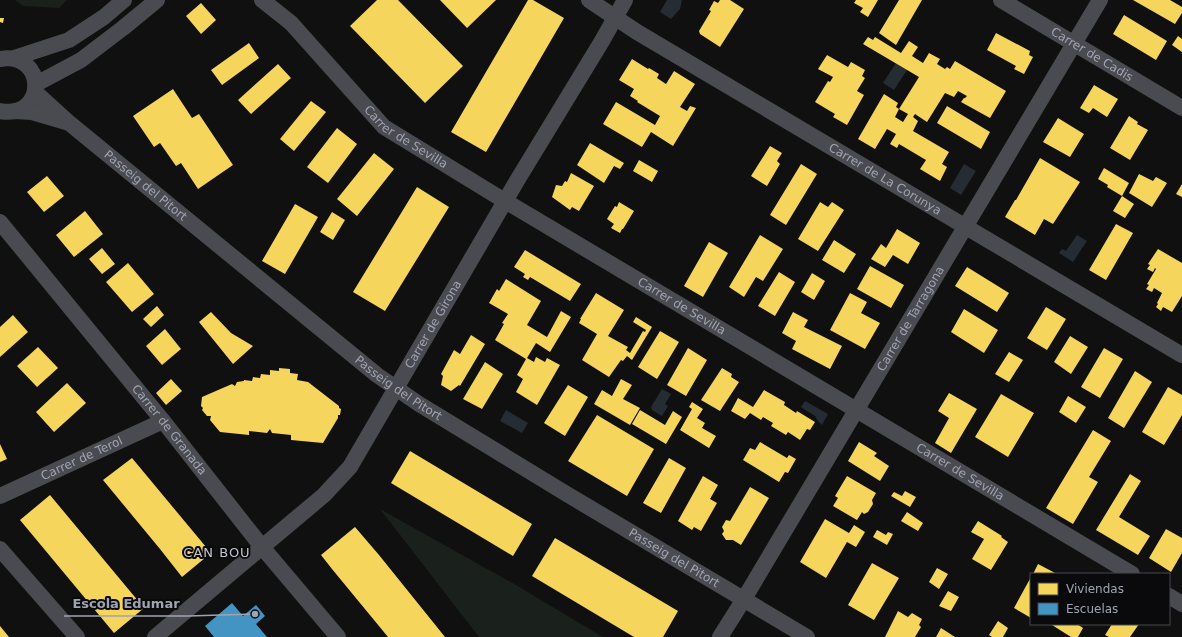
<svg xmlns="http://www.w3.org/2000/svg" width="1182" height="637" font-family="'DejaVu Sans',sans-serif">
<rect width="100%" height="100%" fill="#101010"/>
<path fill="#1a201b" d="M15,0H67L59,8L23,6Z
M380,509L516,585L603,637H479Z"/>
<path fill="#262c33" d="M667,0H682L680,9L671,19L660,12Z
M896,63L907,70L894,90L883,83Z
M964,164L976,171L961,195L950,188Z
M1077,235L1087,241L1073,262L1059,253L1062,249L1066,251Z
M662,389L671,394L665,404L668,406L662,416L652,410L651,407Z
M805,401L828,414L822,425L818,421L815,416L801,407Z
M506,410L528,423L522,433L500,421Z"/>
<path fill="#f6d55c" d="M377,0H398L463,66L425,103L350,26Z
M440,0H496L467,28Z
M528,0H533L564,18L486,152L451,132Z
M720,0H730L744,9L720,47L700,34L699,31L711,11L709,10L714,1L718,3Z
M856,0H878L868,17L860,12L863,8L854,3Z
M899,0H922L896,45L879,33Z
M1133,0H1170L1182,7V13L1175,24Z
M201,3L216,20L201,34L186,16Z
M1124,15L1167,41L1156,60L1113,34Z
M0,18H4L3,23L0,22Z
M996,33L1030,51L1029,55L1033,57L1024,74L1014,69L1016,66L987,50Z
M1178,36L1182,39V52L1172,45Z
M868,37L873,40L875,37L901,53L909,41L918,47L912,56L923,63L929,53L940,59L937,64L945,69L947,67L950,69L955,61L1006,91L990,118L961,102L964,98H965L967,96L958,91L954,97L945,93L927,122L915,114L913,117L918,121L913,131L949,152L942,164L947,167L940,181L920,169L926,160L899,144L897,148L890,144L896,134L887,129L875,149L858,139L884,94L898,103L896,107L899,109L895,117L903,122L908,114L899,109L919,77L863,44Z
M249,43L259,58L222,85L211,70Z
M827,55L848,67L851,62L865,70L862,76L865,78L857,91L864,95L847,125L833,117L835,114L815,102L828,81L830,82L833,77L818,69Z
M632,59L648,69L649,68L659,74L657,78L666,84L674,71L695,84L680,107L687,111L690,106L696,108L673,146L651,132L642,147L603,124L616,102L655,125L660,116L637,102L638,101L630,96L634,89L619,80Z
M278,64L291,78L251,114L238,100Z
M1094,85L1118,99L1107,117L1093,108L1089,113L1080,108Z
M173,89L192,118L199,114L233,165L198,189L181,163L176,166L160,143L154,147L133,116Z
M311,101L326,112L294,151L280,139Z
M947,106L990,132L981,149L937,123Z
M1129,116L1138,122L1137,124L1148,130L1130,160L1110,148Z
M1058,118L1084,134L1070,157L1043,142Z
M337,128L357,144L328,183L307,167Z
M590,143L624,163L620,169L614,166L604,183L577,165Z
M770,146L782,153L777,161L780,164L767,186L751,176Z
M374,153L394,169L357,216L337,199Z
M1040,158L1080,182L1053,224L1044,219L1035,235L1005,217L1015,200H1016Z
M639,160L658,171L652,182L633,171Z
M801,164L817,174L786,225L770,215Z
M1104,168L1129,183L1122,196L1134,204L1125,218L1113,211L1122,196L1107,187L1108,185L1098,179Z
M571,173L594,186L579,211L572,207L570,210L552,197L556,185L562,186L565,181L567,182Z
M1139,174L1153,181L1156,177L1167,183L1152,207L1129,193Z
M47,176L64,196L44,212L27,192Z
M1182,184V197L1176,194Z
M417,187L449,207L385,311L353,292Z
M619,202L634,211L623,229H622L620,233L611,228L614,224L607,219L615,206L617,207Z
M820,202L828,207L832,202L844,210L818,251L798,239Z
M295,204L318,217L285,274L262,261Z
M85,211L103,234L74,257L56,235Z
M332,212L345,220L333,240L320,232Z
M1116,224L1133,233L1106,280L1089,270Z
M897,229L920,243L908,264L893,255L885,267L871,259L881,244L886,248Z
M760,235L783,249L763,281L756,277L744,297L729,287Z
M834,240L856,254L844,273L822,260Z
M709,242L728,253L703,297L684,286Z
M102,248L115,264L102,274L89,259Z
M1158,249L1182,263V296L1172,312L1163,307L1161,311L1156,307L1158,304L1157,303L1162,293L1154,288L1152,292L1146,289L1149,285L1147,284L1156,269L1155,268L1153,272L1147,269L1150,265L1148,264Z
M525,250L581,284L570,301L530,277L528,280L523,277L525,274L514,267Z
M128,263L154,294L132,312L106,282Z
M870,266L904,285L891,308L857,289Z
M967,267L1009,293L997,312L955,286Z
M779,272L795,282L775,316L758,306Z
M812,273L825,281L814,300L801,292Z
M506,279L541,301L527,325L547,337L561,311L571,317L550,352L536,343L527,358L534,362L536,357L545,362L547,358L560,365L537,405L516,392L523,379L517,375L526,359L495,340L504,324L502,323L508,314L489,303L497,289L499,291Z
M596,293L624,310L608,336L628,347L626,350L630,353L643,331L645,332L646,330L633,322L636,317L652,327L632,360L627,356L623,361L621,360L609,377L582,360L597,334L579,323L581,319H580Z
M850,293L867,302L861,313L880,323L865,349L830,330Z
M157,306L164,315L151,327L143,319Z
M1046,307L1066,319L1047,350L1027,338Z
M964,309L998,330L984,353L951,332Z
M211,312L231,333L253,346L233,364L199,322Z
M793,312L808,320L804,327L842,346L830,369L792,349L796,341L782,333Z
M13,315L28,332L0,357V327Z
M165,329L181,349L162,365L146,346Z
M660,331L679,342L657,379L638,367Z
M471,335L485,344L460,386L459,385L451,391L441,385L443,376L441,374L454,350L460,354Z
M1070,336L1088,347L1071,374L1054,362Z
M38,347L58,368L37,387L17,366Z
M688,348L707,360L686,396L667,385Z
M1104,348L1123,359L1100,398L1081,387Z
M1009,352L1023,360L1009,382L995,374Z
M485,362L503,374L482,409L463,399Z
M279,368L290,369V373L298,374L297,380L308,382L339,406V408L341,409L340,415H338V418L323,443L291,440V435L272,433L270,429L267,433L249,431V435L220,432L210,420L211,416H207L202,410L203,408L201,406L202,397L232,384L235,386L237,382L244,381V380L252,381L253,377L260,378L261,374L270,375V370L279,371Z
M722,368L732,374L731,377L739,382L720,411L701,400Z
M1135,371L1152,382L1124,428L1108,418Z
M171,379L182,391L166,405L156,393Z
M621,379L632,385L623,399L640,408L630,425L594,404L602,390L612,396Z
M67,383L86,403L54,432L36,412Z
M568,385L588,397L565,436L544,423Z
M1168,387L1182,395V415L1164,445L1142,432Z
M764,390L785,402L784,405L796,413L797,411L815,422L810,430L807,429L800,440L788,432L786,435L771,426L773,423L763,417L761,420L750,413L745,419L731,411L738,398L753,407Z
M949,393L977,409L951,453L935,443L949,418L938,411Z
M1001,394L1034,413L1008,457L975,437Z
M1068,396L1086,407L1076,423L1059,412Z
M692,402L703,409L697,418L705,423L702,428L716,436L709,448L680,430L692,409L689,407Z
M640,410L665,425L673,411L682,417L666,444L632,424Z
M597,415L654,449L627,496L568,461Z
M1093,430L1111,441L1089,477L1098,482L1073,524L1046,508Z
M760,442L787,458L789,455L796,459L788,473L785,472L779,482L743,460L750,448L755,450Z
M859,442L877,453L874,456L889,466L880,481L848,461Z
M0,444L7,459L0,462Z
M410,451L532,524L513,556L391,483Z
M132,458L211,553L182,577L160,549L103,480Z
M669,458L686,468L661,513L643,503Z
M1130,474L1141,481L1119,517L1150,536L1138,555L1096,530Z
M703,476L718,485L710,499L717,503L701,531L694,527L692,530L678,521Z
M847,476L876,493L872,500L873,504L868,512L864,514L862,512L857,520L833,506L838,498L835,496Z
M750,487L769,498L741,545L733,540H726L722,534L724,531L722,527L726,520L730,521Z
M905,491L916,497L910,507L891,496L894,492L902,496Z
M50,495L144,608L114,633L20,520Z
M907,512L923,523L918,531L901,521Z
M825,519L849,533L854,525L865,532L856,547L847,542L826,578L800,562Z
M978,521L1002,536L1001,537L1008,542L991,570L972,559L984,539L971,532Z
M355,527L379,555L445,637H388L332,569L321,555Z
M1166,529L1182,538V553L1171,572L1149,558Z
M877,530L886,535L888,532L893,534L887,545L873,537Z
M555,538L678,611L663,637H634L532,576Z
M872,563L899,578L874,620L848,605Z
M1038,564L1057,574H1033Z
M937,568L948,574L939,589L929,582Z
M1031,577V618L1014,608Z
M948,591L959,597L951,611L939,606Z
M898,611L908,617L912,613L922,619L919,625L921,627L915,637H885Z
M998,621L1008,628L1003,637H992L989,635Z
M1053,624H1077L1083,628L1078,637H1071L1052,625Z
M1112,624H1139L1130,637H1109L1105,635Z
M0,626L9,637H0Z
M941,628L955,637H936Z"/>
<path fill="#4393c3" d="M232,603L243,616L256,605L265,616L256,624L267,637H214L205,626Z"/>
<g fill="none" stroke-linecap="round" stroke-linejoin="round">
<g stroke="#4a4b50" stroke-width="16">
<path id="s1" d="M262,0L291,23L384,127L495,195L1132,574"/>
<path id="s2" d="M589,0L637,32L1182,355"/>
<path id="s3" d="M1001,0L1182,108"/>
<path d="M14,58L69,40L104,17L124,0"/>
<path d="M0,59C47,51 47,120 0,111"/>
<path d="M36,84L81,60L123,28L157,0"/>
<path id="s4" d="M35,92L68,122L377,375L419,404L565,493L807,637"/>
<path d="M15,111L32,112L66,122"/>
<path id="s5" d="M0,222L163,421L262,547L338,637"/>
<path id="s6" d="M0,496L163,421"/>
<path d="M0,549L77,637"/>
<path d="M1169,596L1182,604"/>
<path id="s7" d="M155,637L324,495L350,467L518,179L602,41L625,0"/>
<path id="s8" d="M720,637L744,599L1100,0"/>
</g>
</g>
<g text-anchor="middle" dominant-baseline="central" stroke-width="4" stroke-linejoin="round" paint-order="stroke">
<g font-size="12" fill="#a0a4b2" stroke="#0a0a0c">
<text stroke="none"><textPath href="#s3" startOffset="106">Carrer de Cadis</textPath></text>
<text stroke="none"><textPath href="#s1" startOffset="200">Carrer de Sevilla</textPath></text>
<text stroke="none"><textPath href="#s2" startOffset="346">Carrer de La Corunya</textPath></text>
<text stroke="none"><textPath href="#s4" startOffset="145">Passeig del Pitort</textPath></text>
<text stroke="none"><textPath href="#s1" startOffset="524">Carrer de Sevilla</textPath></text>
<text stroke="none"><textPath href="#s8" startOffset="371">Carrer de Tarragona</textPath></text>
<text stroke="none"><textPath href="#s7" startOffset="424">Carrer de Girona</textPath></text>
<text stroke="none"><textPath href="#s4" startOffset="469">Passeig del Pitort</textPath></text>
<text stroke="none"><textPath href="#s5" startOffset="268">Carrer de Granada</textPath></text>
<text stroke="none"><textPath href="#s6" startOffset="90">Carrer de Terol</textPath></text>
<text stroke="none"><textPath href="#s1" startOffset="848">Carrer de Sevilla</textPath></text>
<text stroke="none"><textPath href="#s4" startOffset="793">Passeig del Pitort</textPath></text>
</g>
<g font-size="13" letter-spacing="1" fill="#c1c4ce" stroke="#0a0a0c">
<text x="217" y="552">CAN BOU</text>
</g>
</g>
<path fill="none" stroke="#a0a4b2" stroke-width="1.5" d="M255 614L188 616H64"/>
<circle fill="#a0a4b2" stroke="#0a0a0c" stroke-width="1.5" cx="255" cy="614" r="4"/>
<g font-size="13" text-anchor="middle" font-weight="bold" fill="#a0a4b2" stroke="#0a0a0c" stroke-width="4" stroke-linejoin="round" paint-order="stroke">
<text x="126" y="608">Escola Edumar</text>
</g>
<rect x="1030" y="573" width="140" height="52" fill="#0a0a0c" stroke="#46484e"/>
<rect x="1038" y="583" width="20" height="12" fill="#f6d55c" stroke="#46484e"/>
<text x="1066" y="593" font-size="12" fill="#a0a4b2">Viviendas</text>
<rect x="1038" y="603" width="20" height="12" fill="#4393c3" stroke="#46484e"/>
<text x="1066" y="613" font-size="12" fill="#a0a4b2">Escuelas</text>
</svg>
